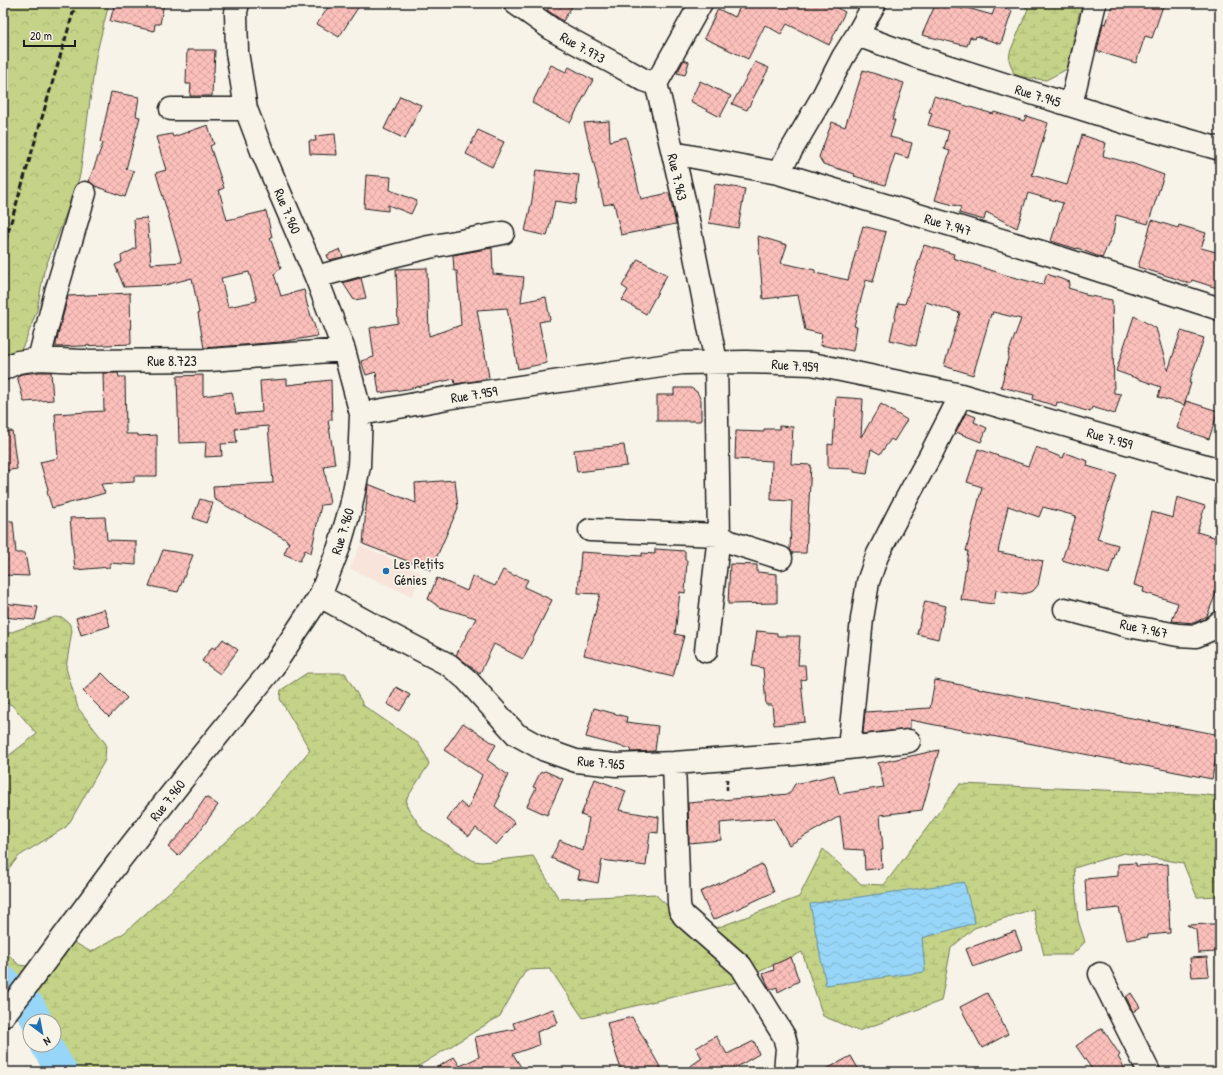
<svg xmlns="http://www.w3.org/2000/svg" width="1223" height="1075" font-family="'Patrick Hand',sans-serif">
<defs>
<pattern id="forest-crowns" width="20" height="18" patternUnits="userSpaceOnUse"><rect width="20" height="18" fill="#c4d387"/><path d="M2 6a3 3 0 1 1 6 0M12 15a3 3 0 1 1 6 0" fill="none" stroke="#a8b574"/></pattern>
<pattern id="wetland-marsh" width="20" height="14" patternUnits="userSpaceOnUse"><rect width="20" height="14" fill="#c4d387"/><path d="M1 5h8M5 5V1M11 12h8M15 12V8" fill="none" stroke="#a8b574"/></pattern>
<pattern id="water-waves" width="16" height="10" patternUnits="userSpaceOnUse"><rect width="16" height="10" fill="#97d6f8"/><path d="M0 5q4-4 8 0t8 0" fill="none" stroke="#82b7d4"/></pattern>
<pattern id="building-cross-hatch" width="8" height="8" patternUnits="userSpaceOnUse"><rect width="8" height="8" fill="#fcc0bb"/><path d="M0 0l8 8M0 8l8-8" fill="none" stroke="#d7a4a0"/></pattern>
</defs>
<rect width="100%" height="100%" fill="#f7f3e8"/>
<filter id="ink" filterUnits="userSpaceOnUse"><feTurbulence type="fractalNoise" baseFrequency=".025" numOctaves="2"/><feDisplacementMap in="SourceGraphic" scale="8" xChannelSelector="R" yChannelSelector="G"/><feConvolveMatrix kernelMatrix="1 2 1 2 8 2 1 2 1" color-interpolation-filters="sRGB"/></filter>
<g filter="url(#ink)">
<path fill="#f8e4da" d="M360,545L422,573L412,596L350,569Z"/>
<path fill="url(#forest-crowns)" stroke="#707852" d="M3,3H109L96,56L80,175L75,191L44,271L37,310L26,340L18,355L3,373Z"/>
<path fill="url(#wetland-marsh)" stroke="#707852" d="M1020,3H1085L1079,14L1067,69L1046,80L1022,77L1014,74L1009,60L1010,52L1028,9Z
M55,617L63,618L69,623L72,630L66,668L78,708L106,744L105,760L71,820L66,827L19,856L3,876V760L37,734L12,705L3,702V635Z
M307,673H345L364,706L418,743L426,756L429,764L407,798L406,805L423,830L474,861L482,862L533,856L559,899L655,894L698,935L799,897L823,849L861,884L884,885L960,784L1198,794L1215,796L1220,790V896L1197,897L1183,863L1124,853L1074,868L1078,920L1085,942L1072,955H1044L1033,909L974,928L951,948L941,1001L858,1031L823,1016L802,952L737,982L583,1018L550,969L526,970L500,1016L409,1072H44L33,1045H54V1021H30V1037L28,1032L3,998V949L19,965L26,966L63,936L91,952L124,933L255,815L310,750L280,699L281,690Z"/>
<path fill="url(#water-waves)" stroke="#668ca0" d="M964,882L975,923L922,938L925,972L826,985L810,904Z"/>
<g fill="none" stroke-linecap="round" stroke-linejoin="round">
<path stroke="#97d6f8" stroke-width="31" d="M3,981L30,1007L37,1021
M46,1045L62,1072"/>
</g>
<path fill="url(#building-cross-hatch)" stroke="#1c1c1c" fill-rule="evenodd" d="M115,3H164L160,24H155L154,31L110,21Z
M331,3H361L339,37L317,24Z
M552,3H574L563,21L547,10Z
M742,3H828L845,12L829,45L787,24L781,34L765,25L748,59L704,38L718,9L735,17Z
M936,3H943L963,9L964,7L992,15L996,5L1012,11L1001,44L976,36L975,39L970,37L967,46L922,35Z
M1113,3H1164L1152,38L1145,36L1136,63L1097,51L1103,23L1106,24Z
M187,50H215L214,72H213L212,96H190L191,84H186Z
M684,60L689,62L685,75L677,73Z
M755,62L769,68L747,110L732,104Z
M551,65L566,72L569,67L593,80L570,123L532,103Z
M863,70L904,83L892,120H895L890,137L912,143L908,158L895,154L885,185L854,176L855,174L823,164L819,157L832,122L845,127Z
M700,81L731,96L720,117L690,101Z
M111,92L139,97L136,116L140,117L126,169L134,171L125,197L95,186L89,181L103,143L100,142L107,112Z
M400,96L421,105L405,139L384,129Z
M934,96L993,114L994,112L1024,121L1026,116L1048,123L1032,175L1067,185L1082,135L1106,143L1103,156L1134,164L1164,175L1148,224L1116,215L1113,234L1102,258L1077,248V249L1051,241L1063,203L1028,193L1017,228L986,212L984,220L959,213L961,207L935,200L950,151L944,149L949,131L928,125L932,113L929,112Z
M609,121L610,141L626,137L641,199L669,193L676,224L621,235L614,203L604,205L584,123Z
M208,125L214,144L210,146L224,188L219,190L227,220L266,211L272,237L270,238L281,268L274,274L281,296L304,290L307,304L318,336L280,342L204,348L198,313H199L192,278L165,285L124,287L115,265L122,262L121,256L136,248L134,219L147,218L151,264L182,262L156,173L166,170L156,137L172,134L173,137ZM249,272L257,301L228,307L221,278Z
M478,130L504,142L492,167L466,154Z
M335,134L337,155L310,154L309,141H316L315,136Z
M536,170L579,175L576,204L555,201L547,236L525,231L532,200Z
M366,175L391,177L390,190L417,201L411,214L388,205V211L364,208Z
M715,184L745,189L738,228L709,223Z
M1152,220L1178,228L1179,225L1206,233L1201,248L1220,253V289L1192,280L1190,284L1174,278L1138,267Z
M863,226L886,232L873,282L866,280L854,326L857,327L853,351L820,345L822,334L805,330L798,295L763,299L758,236L787,245L781,263L815,270V273L848,280Z
M924,245L954,254L953,258L1009,276L1043,285L1047,274L1070,282L1068,288L1085,293V295L1112,300L1114,393L1121,394L1115,414L1092,407L1090,412L1057,402L1056,406L1033,399L1034,395L1001,387L1009,354H1008L1021,319L993,312L992,315L991,314L973,375L944,366L960,313L926,302L916,346L890,340L898,303L905,304Z
M492,248L493,274L524,277L521,302L546,297L550,320L539,322L547,363L518,369L507,308L477,310L489,377L480,380L455,384L454,379L407,389L379,393L376,372L366,375L361,361L374,357L370,328L398,323L396,269L427,268L429,336L461,325L457,271H454L453,255Z
M340,249L343,257L329,260L327,255Z
M638,259L667,275L646,314L622,300L628,290L622,286Z
M361,278L366,298L354,300L343,283H342Z
M130,293L131,344L56,347V343L68,296Z
M1134,316L1156,328L1168,371L1181,331L1204,338L1189,383H1191L1184,405L1158,397L1161,387L1116,371Z
M40,372H51L53,400L24,402L17,376L22,374Z
M103,373H118L119,377H125L126,434H138V436L157,435V476H134V482L101,484L105,493L52,508L47,492L48,489L40,462L58,458L55,414L104,411Z
M203,375V396L232,392L236,414L262,412L260,381L287,379V385L331,380L332,420H328L335,464L324,466L330,504L321,505L311,553L305,550L300,561L284,554L289,542H287V540L214,499L213,486L273,483L268,426L235,429L237,443L221,444L222,456L205,457L206,442L179,443L177,376Z
M674,388H691L697,392L701,400V421H657V395H674Z
M836,397L863,399L861,437L881,404L907,420L894,441L891,439L880,454L871,449L867,474L854,472V469L828,468V444L833,445Z
M1186,401L1218,411L1209,439L1177,428Z
M966,413L976,417L974,422L987,428L981,442L956,432Z
M779,426L793,427L791,464L811,465L806,553H792L790,549L792,501L771,500L772,461L735,459L736,431L764,432V429H779Z
M12,431L17,469L3,471V432Z
M624,445L627,466L577,472L574,450Z
M1036,447L1063,458L1065,453L1088,461L1087,466L1117,475L1097,539L1118,545L1109,574L1062,560L1076,516L1043,507L1039,517L1008,506L998,552L1043,561L1038,585L1033,591L1023,594L996,590L994,604L961,600L968,551H966L982,487L967,482L978,449L1028,466Z
M455,480L458,508L431,570L363,544L368,484L416,503L415,483Z
M1177,497L1205,506L1197,532L1220,539V583L1207,616L1194,623L1172,621L1178,603L1143,592L1144,588L1134,585L1152,512L1173,518Z
M200,499L213,503L206,523L193,518Z
M105,517L107,540L136,541V565L110,563V567L75,570L70,518Z
M3,521H13L16,553H25L29,576L3,575Z
M655,549L685,551V560H687L685,593L680,592L675,634L684,636L673,677L584,655L600,594L578,593L581,552L642,556V553L655,554Z
M163,550L193,555L178,592L149,586Z
M730,564L757,565V572L777,574V603L728,604Z
M503,570L515,576L516,575L528,580L524,587L552,600L523,659L494,644L480,673L474,669L456,655L476,618L439,607L428,599L437,578L467,591L472,576L495,586Z
M925,601L946,606L938,639L917,634Z
M3,603L38,607L35,620L3,617Z
M104,609L110,626L81,635L76,618Z
M757,631L777,633V636H800L798,665H805L806,679L801,680L805,722L774,725L772,705H766L763,668L752,666Z
M223,639L238,650L220,674L202,661L212,647L215,649Z
M102,673L127,698L109,717L83,691Z
M935,680L1220,735L1212,779L910,720V729L863,734L865,712L930,708Z
M396,687L410,695L400,711L387,704Z
M594,708L627,717L626,722L658,726L655,751L630,752L631,749L586,737Z
M463,723L496,745L487,760L508,775L498,795L500,796L495,806L515,823L496,845L476,828L469,836L447,820L460,802L468,809L482,775L444,750Z
M939,750L922,810L880,815L883,850H881L882,868L865,870L864,850L844,849L840,816L789,845L774,818L720,823L721,840L689,843L688,803L789,794L795,784L834,775L839,794L884,787L878,763Z
M545,771L563,779L547,815L527,806L536,788L533,787L540,773Z
M595,779L626,791L619,810L659,817L658,833L650,832L646,866L602,860L598,883L578,879L580,871L551,858L560,840L583,851L589,818L581,815Z
M206,797L218,805L194,839L178,856L168,847L181,833Z
M1136,863V866L1168,864L1169,891H1168L1170,933L1148,935V937L1127,940L1119,908L1087,911L1085,879L1118,876V864Z
M762,864L774,892L713,920L700,892Z
M1211,924H1220V941L1215,939L1216,952L1198,953L1196,930L1187,925Z
M1015,931L1022,949L973,967L966,949Z
M791,957L799,981L778,992L777,987L770,990L763,974L774,970L773,965Z
M1207,957L1209,976L1192,977L1190,958Z
M987,993L1008,1034L982,1048L960,1007Z
M1131,993L1140,1007L1133,1012L1126,997Z
M553,1009L558,1023L537,1032L539,1045L513,1054L524,1072H430L454,1057L460,1066L479,1057L475,1037L515,1029L513,1023Z
M632,1017L651,1051L663,1072H622L613,1045L607,1023Z
M1102,1028L1120,1055L1118,1057L1127,1072H1094L1076,1046Z
M716,1036L727,1054L754,1041L759,1054L728,1072H682L702,1058L696,1048Z
M851,1056L860,1072H821Z"/>
<g fill="none" stroke-linecap="round" stroke-linejoin="round">
<g stroke="#1c1c1c" stroke-width="25">
<path id="minor" d="M515,3L556,32L619,66L644,80L656,84
M701,3L656,84L660,99L684,200L716,362L719,535L730,542L781,558
M857,35L915,56L1130,124L1220,149
M1071,105L1095,3
M171,109H246
M673,153L778,173L1048,254L1220,309
M778,173L823,96L843,57L857,35L875,3
M316,277L393,256L429,247L503,233
M39,359L56,292L85,193
M3,369L18,362L39,359L82,361L210,360L344,350
M361,414L464,395L682,363L746,362L812,364L961,395L1220,470
M590,530L719,535L706,651
M320,596L378,628L449,665L467,680L516,734L545,750L576,761L616,765L674,763L794,754L909,741
M1065,609L1128,626L1178,635L1196,636L1212,629L1220,622
M849,748L862,619L868,582L877,556L902,507L931,454L961,395
M674,763L679,904L680,910L684,916L741,966L784,1036L787,1048L785,1072
M1100,974L1149,1072
M3,1016L29,983L119,861L194,765L271,670L320,596L339,547L351,506L359,466L361,414L344,350L316,277L262,151L246,109L237,52L236,12L238,3"/>
</g>
<path stroke="#1c1c1c" stroke-width="2.5" stroke-dasharray="4 3" stroke-linecap="butt" d="M727,790V777"/>
<use href="#minor" stroke="#f7f3e8" stroke-width="22"/>
<path stroke="#1c1c1c" stroke-width="3" stroke-dasharray="6 3" stroke-linecap="butt" d="M3,249L76,3"/>
</g>
</g>
<circle fill="#1f6fb2" stroke="#f7f3e8" stroke-width="1.5" cx="386" cy="571" r="4"/>
<g text-anchor="middle" dominant-baseline="central" stroke-width="3.5" stroke-linejoin="round" paint-order="stroke">
<g font-size="14" fill="#1c1c1c" stroke="#f7f3e8">
<text transform="translate(583 47) rotate(29)">Rue 7.973</text>
<text transform="translate(1038 95) rotate(17)">Rue 7.945</text>
<text transform="translate(678 177) rotate(77)">Rue 7.963</text>
<text transform="translate(288 211) rotate(67)">Rue 7.960</text>
<text transform="translate(948 224) rotate(16)">Rue 7.947</text>
<text x="172" y="360">Rue 8.723</text>
<text transform="translate(795 365) rotate(4)">Rue 7.959</text>
<text transform="translate(474 394) rotate(-9)">Rue 7.959</text>
<text transform="translate(1110 438) rotate(16)">Rue 7.959</text>
<text transform="translate(342 531) rotate(-73)">Rue 7.960</text>
<text transform="translate(1144 628) rotate(12)">Rue 7.967</text>
<text transform="translate(601 762) rotate(5)">Rue 7.965</text>
<text transform="translate(167 800) rotate(-52)">Rue 7.960</text>
</g>
<g font-size="14" fill="#1c1c1c" stroke="#f7f3e8" text-anchor="start">
<text x="394" y="563">Les Petits<tspan x="394" dy="16">Génies</tspan></text>
</g>
</g>
<rect width="1223" height="1075" fill="none" stroke="#f7f3e8" stroke-width="16"/>
<rect x="8" y="8" width="1207" height="1059" fill="none" stroke="#1c1c1c" stroke-width="1.5" filter="url(#ink)"/>
<g transform="translate(42 1033) rotate(148)"><circle r="19" fill="#f7f3e8" stroke="#9f9d96"/>
<path d="M0-3L7 15L0 10L-7 15Z" fill="#1f6fb2"/>
<text y="-6" font-size="11" font-weight="bold" text-anchor="middle" fill="#1c1c1c">N</text>
</g>
<path d="M24 40v6h51v-6" fill="none" stroke="#1c1c1c" stroke-width="2"/>
<text x="30" y="40" font-size="12" fill="#1c1c1c" stroke="#f7f3e8" stroke-width="3" paint-order="stroke">20 m</text>
</svg>
